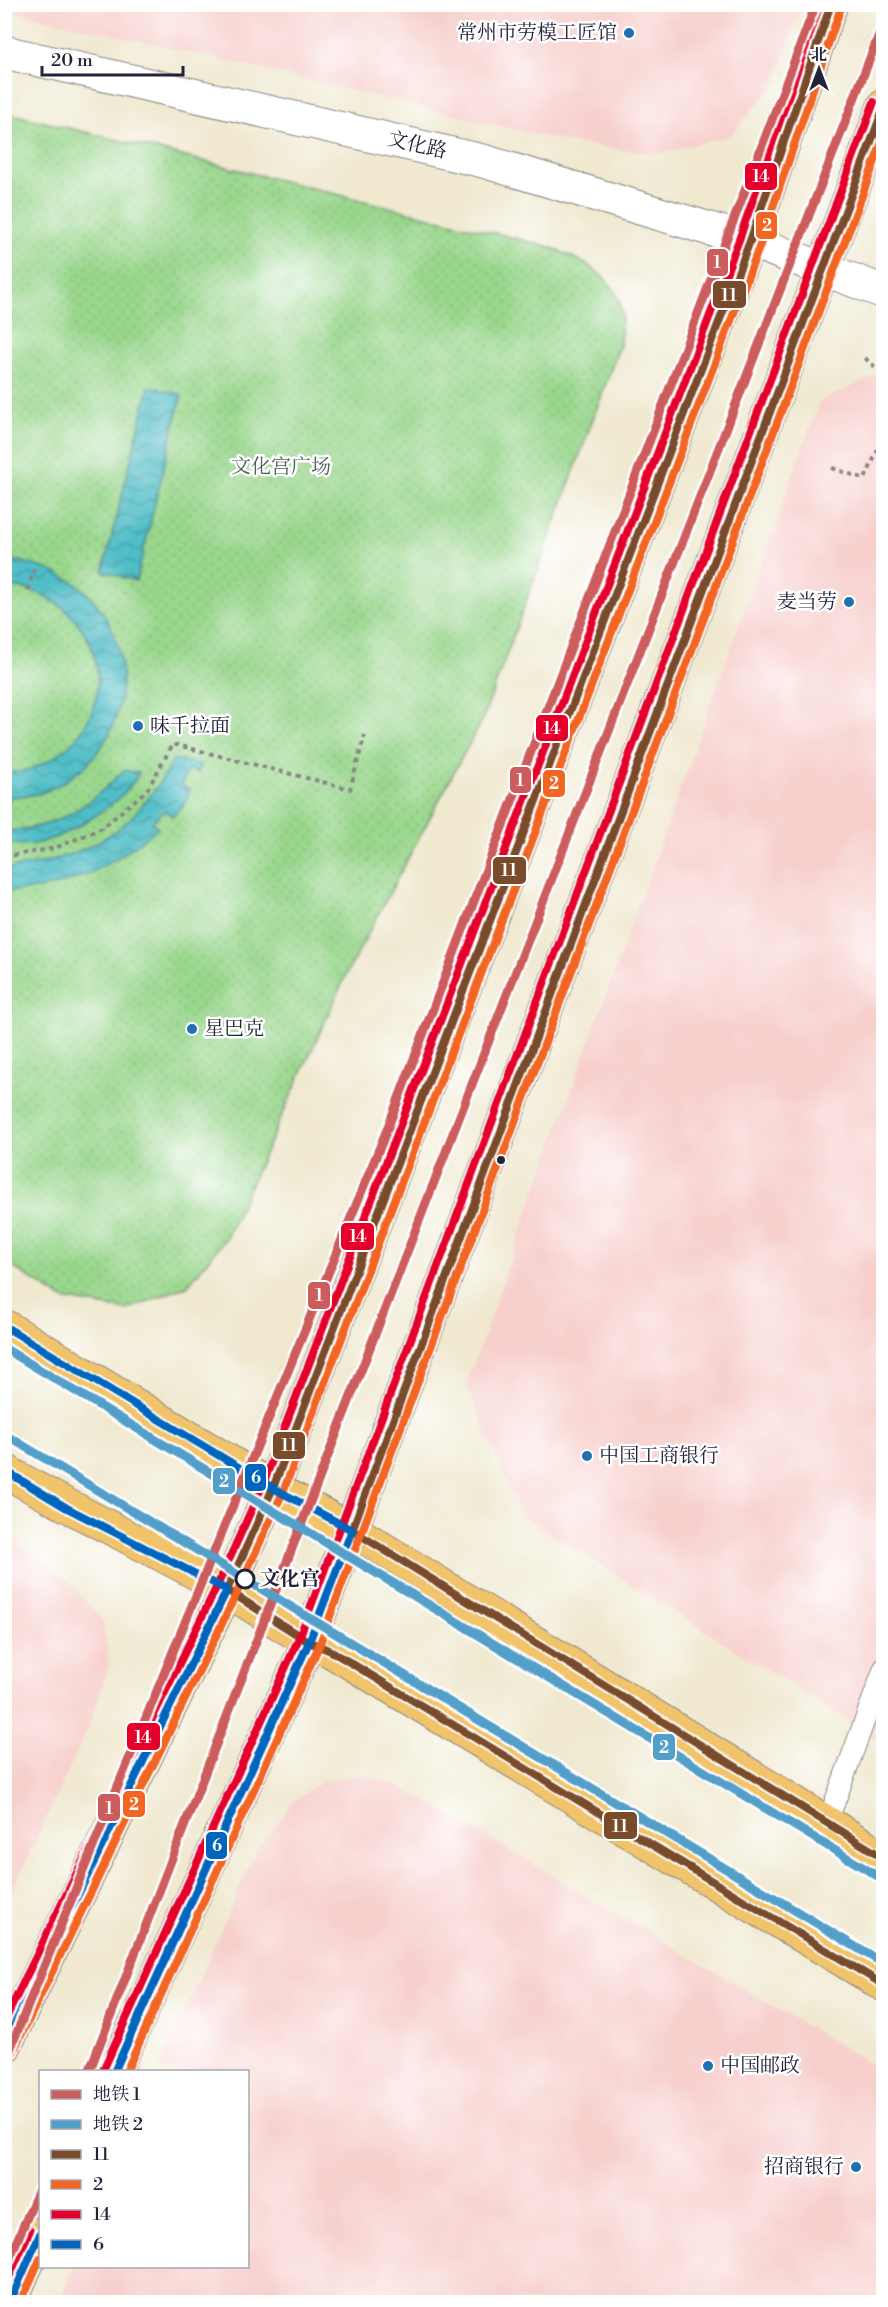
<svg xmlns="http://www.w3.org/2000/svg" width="888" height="2307" font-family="'Libre Bodoni','Noto Serif SC',serif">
<defs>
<pattern id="park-dots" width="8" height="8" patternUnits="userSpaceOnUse" patternTransform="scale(1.5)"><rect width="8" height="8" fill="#99d78c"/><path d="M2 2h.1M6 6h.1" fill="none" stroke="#84b87a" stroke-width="1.8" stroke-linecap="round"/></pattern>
<pattern id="water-waves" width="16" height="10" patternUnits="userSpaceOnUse" patternTransform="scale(1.5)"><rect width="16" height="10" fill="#50bec7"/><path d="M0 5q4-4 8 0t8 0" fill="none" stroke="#429aa3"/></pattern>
</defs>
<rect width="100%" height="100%" fill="#fff"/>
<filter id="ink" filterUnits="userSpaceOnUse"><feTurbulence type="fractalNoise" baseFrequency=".0167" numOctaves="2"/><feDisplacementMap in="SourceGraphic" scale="12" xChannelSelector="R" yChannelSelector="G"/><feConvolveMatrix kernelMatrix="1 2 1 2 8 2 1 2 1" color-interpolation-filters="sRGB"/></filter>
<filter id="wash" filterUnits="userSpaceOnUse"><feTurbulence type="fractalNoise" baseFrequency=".008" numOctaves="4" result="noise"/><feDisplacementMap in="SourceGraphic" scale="24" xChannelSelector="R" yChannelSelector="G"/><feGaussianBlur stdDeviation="1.35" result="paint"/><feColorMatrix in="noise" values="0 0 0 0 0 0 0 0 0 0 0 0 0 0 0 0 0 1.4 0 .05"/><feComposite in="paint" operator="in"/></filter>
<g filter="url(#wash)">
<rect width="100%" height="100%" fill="#f0e9d0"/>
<path fill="#f7d0ce" d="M5,4H802V5L774,85L730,136L658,154L577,144L5,9Z
M883,372V1743L521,1515L466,1385L819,402Z
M5,1534L69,1582L103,1620L109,1665L94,1715L5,1906Z
M364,1775L396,1785L424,1800L883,2071V2302H59L74,2267L248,2266V2072L159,2071L254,1854L293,1802L323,1780Z"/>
<path fill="url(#park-dots)" stroke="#5e7c64" stroke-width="1.5" d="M4,112L547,246C577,258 613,273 621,307C624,318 620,334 620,345L484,716L347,973L226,1238L187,1286L126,1310L63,1299L5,1262Z"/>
<path fill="url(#water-waves)" stroke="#397081" stroke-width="1.5" d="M149,387L182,394L136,581L103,571Z
M19,561C43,567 66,574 85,591C143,646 131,745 62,783C55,786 48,791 41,793C29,796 16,796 5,798V772C23,773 41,766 56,756C114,717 110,636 52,600C39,592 21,586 5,587V562Z
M174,759L201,765L198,773L188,770L181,785L190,790L184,805L173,816L165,810L152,822L158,828C111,866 67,892 5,891V869C88,857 132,835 174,759Z
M124,770L139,773C123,804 67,837 33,844C24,845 13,844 5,844V831C55,830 90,805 124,770Z"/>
</g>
<g filter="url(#ink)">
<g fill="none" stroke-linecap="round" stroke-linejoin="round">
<g stroke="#898686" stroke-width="22">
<path id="service" d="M827,1823L884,1668"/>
</g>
<g stroke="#898686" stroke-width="35">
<path id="minor" d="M4,52L483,161L750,241L884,292"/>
</g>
<g stroke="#898686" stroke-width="35">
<path id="primary" d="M4,1326L273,1488L352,1530L884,1858
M4,1470C77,1514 155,1548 228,1591C262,1611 294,1635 331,1651L884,1985
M4,2047L227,1590L273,1488L750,241L831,4
M114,2072L309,1642L884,106
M10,2302L40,2234"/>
</g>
<path stroke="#898686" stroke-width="4" stroke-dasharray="4.5 4.5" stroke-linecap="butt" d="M865,358L884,375
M832,468L865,479L884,436
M28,590L35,565
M4,857L55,848L102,828L147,790L173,744L350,789L365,735"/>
<use href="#service" stroke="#fff" stroke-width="20"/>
<use href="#minor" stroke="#fff" stroke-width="33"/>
<use href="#primary" stroke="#f1c36a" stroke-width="33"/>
<g stroke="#fff" stroke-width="12">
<path id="bus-1" d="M831,4L750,241L273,1488L227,1590L309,1642L331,1651L884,1985
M884,107L352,1530L884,1858"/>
</g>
<g stroke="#fff" stroke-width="12">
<path id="bus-2" d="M13,2052L236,1595L283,1492L760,245L841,7
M126,2072L319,1646L884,137
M21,2302L40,2259"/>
</g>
<g stroke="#fff" stroke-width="12">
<path id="bus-3" d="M4,2022L217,1586L263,1484L740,237L820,4
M104,2068L299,1638L874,102
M4,2288L30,2230"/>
</g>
<g stroke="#fff" stroke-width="12">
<path id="bus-4" d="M4,1326L273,1488L352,1530L309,1642L114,2072
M4,1470L67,1508L227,1590L4,2046
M10,2302L40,2234"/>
</g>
<use href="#bus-1" stroke="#7a4b2a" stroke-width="8"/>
<use href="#bus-2" stroke="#f26522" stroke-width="8"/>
<use href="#bus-3" stroke="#e4002b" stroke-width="8"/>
<use href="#bus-4" stroke="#0065bd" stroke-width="8"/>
<g stroke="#fff" stroke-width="14">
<path id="metro-1" d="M4,2064L386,1132L816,4
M89,2072L884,22
M4,2271L40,2187"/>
</g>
<g stroke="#fff" stroke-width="14">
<path id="metro-2" d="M4,1348L884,1880
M4,1434L884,1964"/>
</g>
<use href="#metro-1" stroke="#cd5c5c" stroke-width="9"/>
<use href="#metro-2" stroke="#529fc9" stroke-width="9"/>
</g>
</g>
<g fill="#1f6fb2" stroke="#fff" stroke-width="2">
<circle cx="629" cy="33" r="6"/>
<circle cx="849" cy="602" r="6"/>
<circle cx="138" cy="726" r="6"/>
<circle cx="192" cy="1029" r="6"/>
<circle cx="587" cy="1456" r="6"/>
<circle cx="708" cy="2066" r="6"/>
<circle cx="856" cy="2167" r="6"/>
</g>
<circle fill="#22223b" stroke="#fff" stroke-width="2" cx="501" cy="1160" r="5"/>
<circle fill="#fff" stroke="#22223b" stroke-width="3" cx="245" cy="1579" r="9"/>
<g text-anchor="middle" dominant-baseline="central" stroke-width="5" stroke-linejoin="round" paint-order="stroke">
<g font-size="20" fill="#22223b" stroke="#fff" text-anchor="start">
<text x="617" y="33" text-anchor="end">常州市劳模工匠馆</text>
<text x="837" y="602" text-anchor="end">麦当劳</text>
<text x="150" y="726">味千拉面</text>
<text x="204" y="1029">星巴克</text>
<text x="599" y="1456">中国工商银行</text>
<text x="720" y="2066">中国邮政</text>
<text x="844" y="2167" text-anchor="end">招商银行</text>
</g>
<g font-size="20" fill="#22223b" stroke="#fff">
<text transform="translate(417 146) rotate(13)">文化路</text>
</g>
<g font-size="20" fill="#4c6157" stroke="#fff">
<text x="281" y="467">文化宫广场</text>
</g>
<g font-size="20" font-weight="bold" fill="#22223b" stroke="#fff" text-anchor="start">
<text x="260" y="1579">文化宫</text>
</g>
</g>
<g stroke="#fff" stroke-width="2">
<rect x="744" y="162" width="34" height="29" rx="6" fill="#e4002b"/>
<rect x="755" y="211" width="23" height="29" rx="6" fill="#f26522"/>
<rect x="706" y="248" width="23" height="29" rx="6" fill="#cd5c5c"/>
<rect x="712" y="280" width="35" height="29" rx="6" fill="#7a4b2a"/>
<rect x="535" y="714" width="34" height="28" rx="6" fill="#e4002b"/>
<rect x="509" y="766" width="23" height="28" rx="6" fill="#cd5c5c"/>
<rect x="542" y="769" width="24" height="29" rx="6" fill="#f26522"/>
<rect x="492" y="856" width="35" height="29" rx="6" fill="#7a4b2a"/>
<rect x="340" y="1222" width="35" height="29" rx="6" fill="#e4002b"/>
<rect x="307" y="1281" width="24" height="29" rx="6" fill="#cd5c5c"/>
<rect x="272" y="1431" width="34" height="29" rx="6" fill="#7a4b2a"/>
<rect x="244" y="1463" width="23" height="29" rx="6" fill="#0065bd"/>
<rect x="212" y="1467" width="24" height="28" rx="6" fill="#529fc9"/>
<rect x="126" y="1722" width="35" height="29" rx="6" fill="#e4002b"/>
<rect x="652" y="1733" width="24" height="28" rx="6" fill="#529fc9"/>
<rect x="122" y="1790" width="24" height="28" rx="6" fill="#f26522"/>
<rect x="97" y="1793" width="24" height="29" rx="6" fill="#cd5c5c"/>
<rect x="603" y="1811" width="35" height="29" rx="6" fill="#7a4b2a"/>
<rect x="205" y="1831" width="23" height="29" rx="6" fill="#0065bd"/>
</g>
<g font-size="16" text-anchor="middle" font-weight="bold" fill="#fff">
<text x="761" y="182">14</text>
<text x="767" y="231">2</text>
<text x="717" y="268">1</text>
<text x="729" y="301">11</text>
<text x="552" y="734">14</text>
<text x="520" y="786">1</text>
<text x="554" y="789">2</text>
<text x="509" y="876">11</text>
<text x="358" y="1242">14</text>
<text x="319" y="1301">1</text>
<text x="289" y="1451">11</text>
<text x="256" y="1483">6</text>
<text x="224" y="1487">2</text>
<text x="143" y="1743">14</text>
<text x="664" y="1753">2</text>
<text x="134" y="1810">2</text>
<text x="109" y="1814">1</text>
<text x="620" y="1832">11</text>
<text x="217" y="1851">6</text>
</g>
<rect width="888" height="2307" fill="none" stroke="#fff" stroke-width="24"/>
<rect x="39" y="2070" width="210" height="198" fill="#ffffff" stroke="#a7a7b1" stroke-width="1.5"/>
<rect x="51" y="2090" width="30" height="9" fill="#cd5c5c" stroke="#a7a7b1" stroke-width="1.5"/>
<text x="93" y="2100" font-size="18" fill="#22223b">地铁 1</text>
<rect x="51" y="2120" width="30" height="9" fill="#529fc9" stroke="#a7a7b1" stroke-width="1.5"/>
<text x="93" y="2130" font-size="18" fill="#22223b">地铁 2</text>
<rect x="51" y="2150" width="30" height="9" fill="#7a4b2a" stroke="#a7a7b1" stroke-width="1.5"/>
<text x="93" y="2160" font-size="18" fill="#22223b">11</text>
<rect x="51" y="2180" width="30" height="9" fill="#f26522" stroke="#a7a7b1" stroke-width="1.5"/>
<text x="93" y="2190" font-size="18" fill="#22223b">2</text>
<rect x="51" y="2210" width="30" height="9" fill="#e4002b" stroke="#a7a7b1" stroke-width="1.5"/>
<text x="93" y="2220" font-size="18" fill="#22223b">14</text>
<rect x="51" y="2240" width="30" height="9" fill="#0065bd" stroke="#a7a7b1" stroke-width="1.5"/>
<text x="93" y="2250" font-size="18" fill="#22223b">6</text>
<g transform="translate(819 69)" stroke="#ffffff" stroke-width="4.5" paint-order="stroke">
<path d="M0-4.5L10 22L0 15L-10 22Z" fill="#22223b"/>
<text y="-9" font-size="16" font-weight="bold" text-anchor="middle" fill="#22223b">北</text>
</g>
<path d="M42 66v9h141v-9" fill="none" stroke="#22223b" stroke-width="3"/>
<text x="51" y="66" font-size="18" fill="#22223b" stroke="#ffffff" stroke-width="4.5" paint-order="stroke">20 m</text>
</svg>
